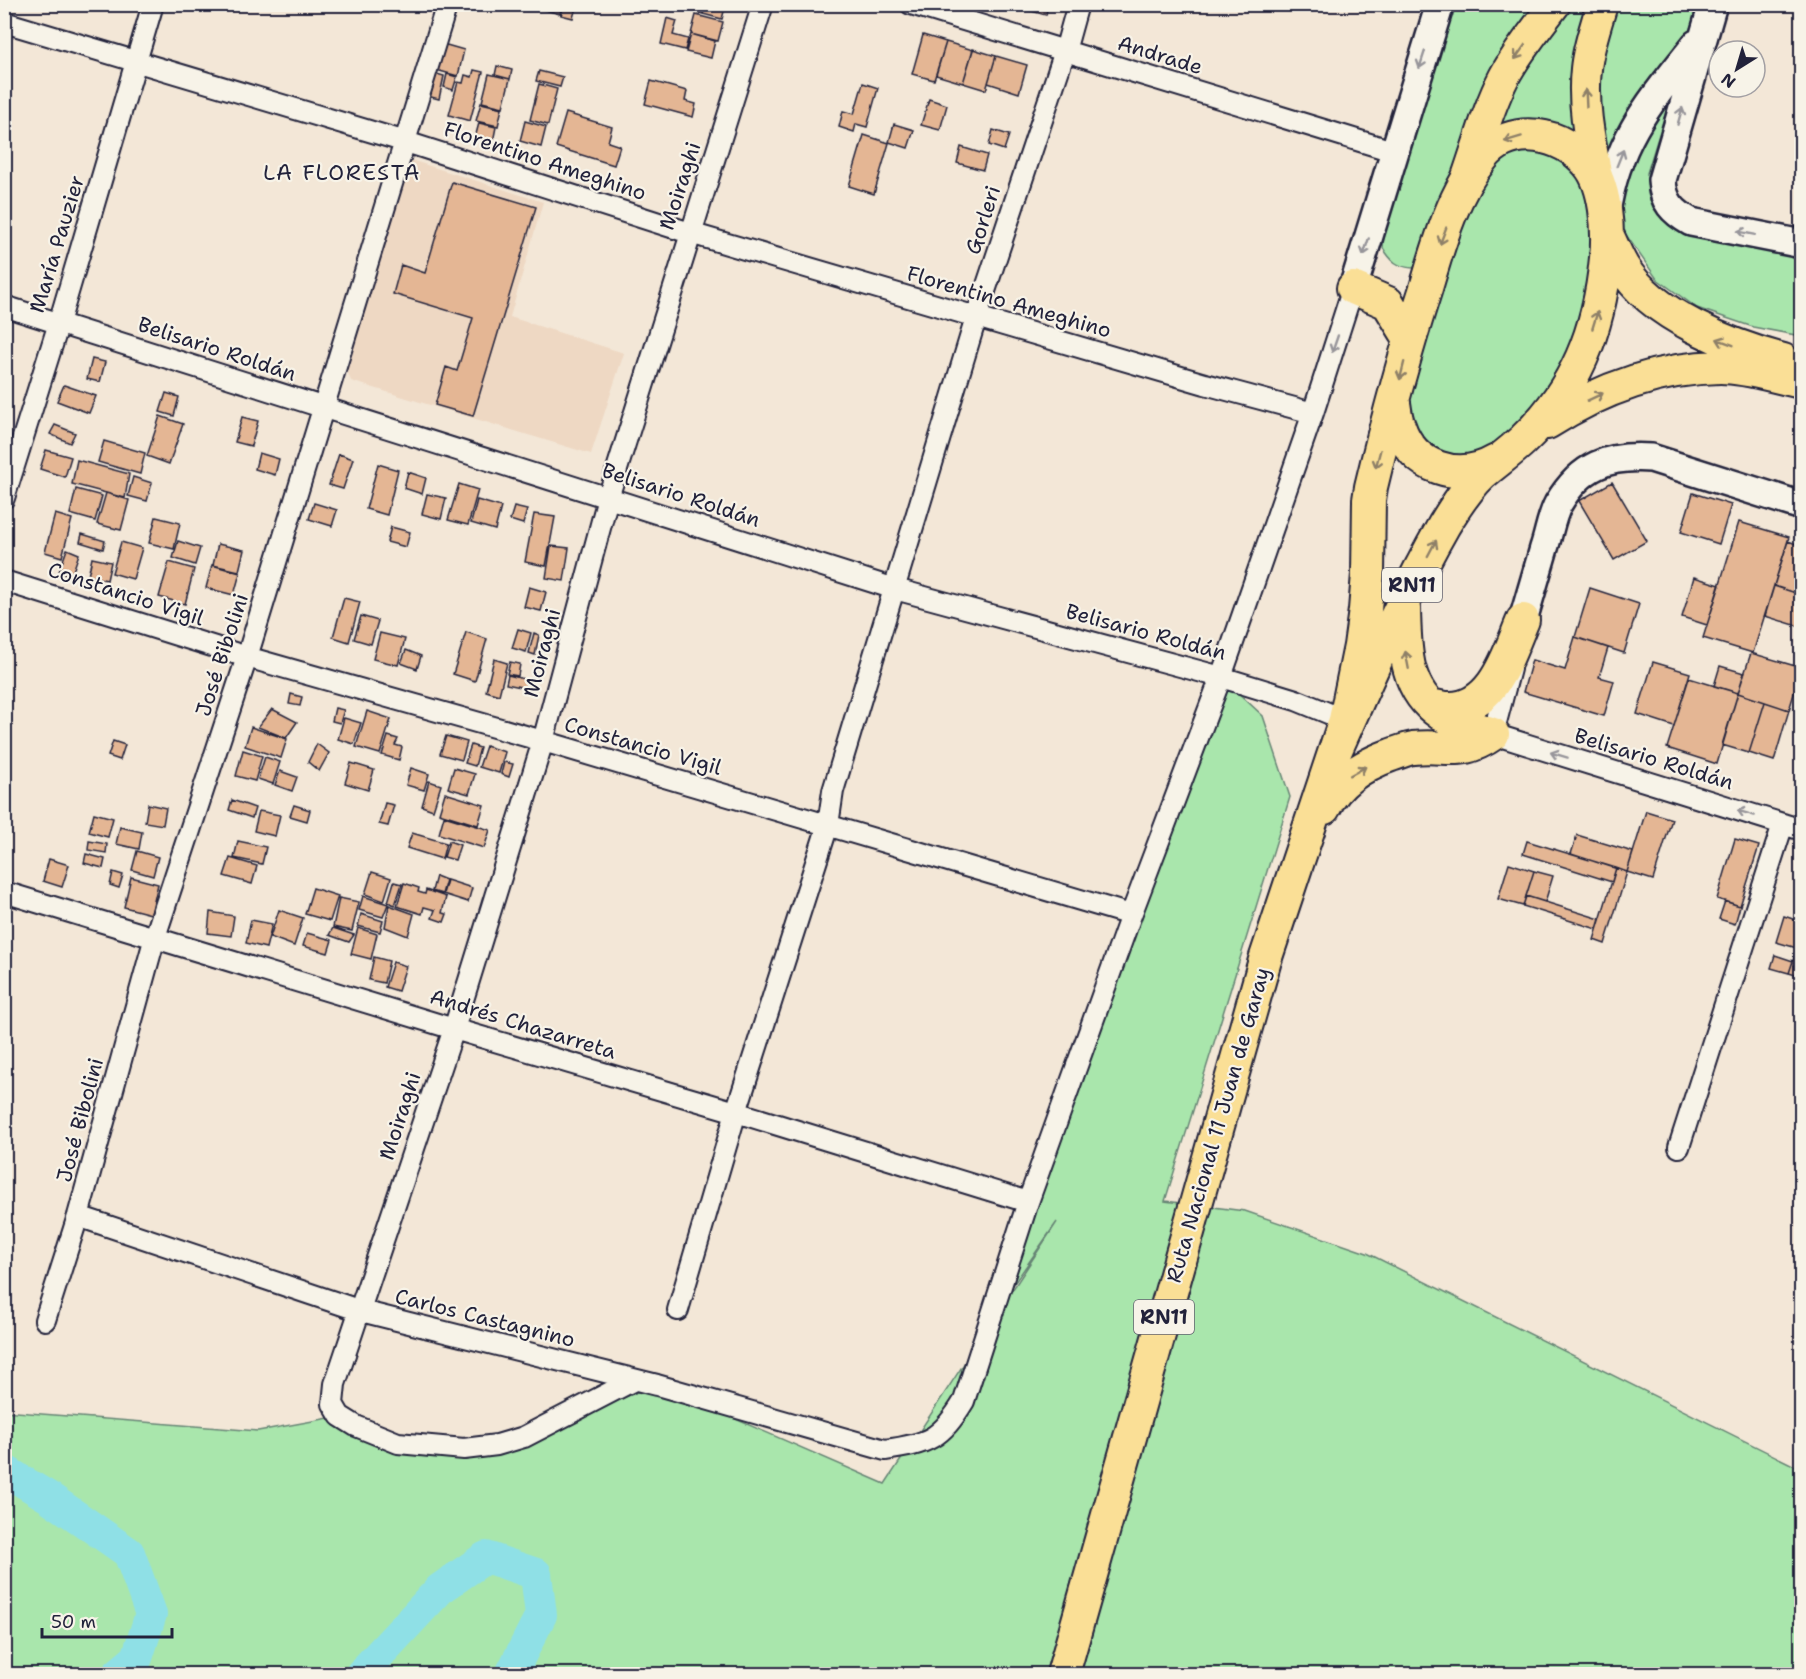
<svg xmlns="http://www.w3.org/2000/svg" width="1806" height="1679" font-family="'Shantell Sans',sans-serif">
<rect width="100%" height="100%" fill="#f3e7d7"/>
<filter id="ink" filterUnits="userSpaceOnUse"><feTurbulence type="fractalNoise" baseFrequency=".0167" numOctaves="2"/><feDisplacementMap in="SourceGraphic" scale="12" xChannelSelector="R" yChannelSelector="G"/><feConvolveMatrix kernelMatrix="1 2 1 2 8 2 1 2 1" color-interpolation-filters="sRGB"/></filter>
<g filter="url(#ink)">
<path fill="#eed8c3" d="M411,160L543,202L510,317L624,353L591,454L351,381L346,368Z"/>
<path fill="#a9e6ac" stroke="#668474" stroke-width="1.5" d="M1453,5H1698L1687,38L1598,176L1510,137L1431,251L1413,268C1397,267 1391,261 1383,248L1385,217Z
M1681,63L1647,173L1648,194L1653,207L1673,226L1696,234L1801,257V336L1753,327L1697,308L1657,279L1619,225L1628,138Z
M1526,148L1561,154L1584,177L1597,220L1598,267L1568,366L1505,442L1472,459L1427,450L1405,405L1472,190L1500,158Z
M1221,677L1263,716L1290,797L1165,1201L1245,1211L1367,1253L1801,1469V1674H5L4,1411L258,1431L340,1416L398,1443L497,1445L657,1385L885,1484L1057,1222L990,1318Z"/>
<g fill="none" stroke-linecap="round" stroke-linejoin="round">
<path stroke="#8fe0e6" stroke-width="32" d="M4,1470L50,1498L129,1553L151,1614L137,1658L118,1674
M361,1674L440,1589L486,1557L536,1574L541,1615L511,1674"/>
</g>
<path fill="#e4b694" stroke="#22223b" stroke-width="1.5" d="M535,4H562L560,14L534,7Z
M564,4H577L573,18L561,15Z
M686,4H705L703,14L685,9Z
M705,4H726L722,19L703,14Z
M1006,4H1048L1046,15Z
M696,15L723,22L718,41L691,34Z
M667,18L677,21L673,35L688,39L685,50L661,44Z
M691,34L715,41L711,58L686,52Z
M923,35L946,42L934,80L912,74Z
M946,42L973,50L963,83L936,75Z
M443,44L464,50L458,76L436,70Z
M973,49L996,56L986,90L963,83Z
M996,56L1027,65L1019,93L988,83Z
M497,66L512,70L510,79L495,75Z
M474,70L483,72L470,121L449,115L458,82L463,83L465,75L472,77Z
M539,71L563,77L560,87L536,81Z
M433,73L444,76L439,99L427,96Z
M447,74L457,77L453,90L444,87Z
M489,74L510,79L503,107L482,102Z
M651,81L687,91L685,101L696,104L693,117L645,104Z
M863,83L878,88L867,127L856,124L854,132L839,127L843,111L854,114Z
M539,84L557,89L548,125L530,120Z
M929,99L947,105L940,130L921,125Z
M481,103L502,108L498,126L476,121Z
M566,113L612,127L608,142L620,146L614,165L556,147Z
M525,121L546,127L541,147L520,141Z
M479,123L496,127L493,142L475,138Z
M894,124L914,130L908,148L889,142Z
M993,130L1009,135L1004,150L989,145Z
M864,135L889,143L874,194L849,186Z
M961,147L987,155L983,170L957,163Z
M452,182L536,207L473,416L435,405L446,367L457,371L473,318L393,294L401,265L425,273Z
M92,359L105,362L100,382L87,379Z
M64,385L96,396L89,413L57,401Z
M166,393L179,397L174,416L160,412Z
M160,416L183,424L169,464L147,456Z
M242,417L258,421L251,446L235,442Z
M55,425L75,433L70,443L50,434Z
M104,441L145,453L140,474L98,462Z
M46,450L71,457L65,477L40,469Z
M259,453L279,459L275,475L255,469Z
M339,454L353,459L343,489L329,485Z
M77,460L129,474L125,498L72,484Z
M378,464L398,470L387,515L366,509Z
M408,472L426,478L422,494L404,488Z
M133,477L152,483L147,501L128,496Z
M1612,482L1647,541L1614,560L1579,501Z
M459,484L478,490L468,525L448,520Z
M76,489L102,496L95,521L70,514Z
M106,493L129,500L121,530L97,524Z
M1693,493L1731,505L1719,544L1681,532Z
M427,494L446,498L441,519L422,514Z
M477,500L501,507L495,530L471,523Z
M314,503L337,510L332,526L309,519Z
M514,507L527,510L523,524L510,520Z
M55,514L72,519L62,557L45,552Z
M534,514L555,517L546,566L525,562Z
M156,517L180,523L174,549L149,543Z
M1739,522L1789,537L1753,653L1703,638Z
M391,527L410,532L406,547L387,542Z
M82,534L105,541L103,549L80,542Z
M178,541L200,548L195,565L173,558Z
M1788,541L1802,546V595L1774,586Z
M121,542L142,548L133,579L112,573Z
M218,544L244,550L239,571L213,565Z
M551,546L569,548L564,581L546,578Z
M67,549L79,554L71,577L59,572Z
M92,558L111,562L107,580L88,576Z
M169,562L194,569L185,604L159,597Z
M212,565L240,573L234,595L206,588Z
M1694,577L1720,585L1707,625L1682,617Z
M1774,586L1802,595L1801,627L1765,616Z
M529,587L546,592L541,611L524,607Z
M1590,588L1639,604L1624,653L1575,637Z
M344,598L360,602L349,642L333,637Z
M361,616L378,621L371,644L354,639Z
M518,629L531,633L526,652L512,648Z
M466,632L487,639L475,681L453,674Z
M380,633L405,639L398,665L373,659Z
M534,633L539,635L535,655L529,653Z
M1575,637L1608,648L1599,677L1614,681L1604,716L1523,692L1532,660L1565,670Z
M406,650L421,656L417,669L401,663Z
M1751,653L1802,668L1789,710L1738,693Z
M494,659L507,663L499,695L486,691Z
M510,662L520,664L518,676L507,674Z
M1653,662L1690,673L1674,726L1637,714Z
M1720,666L1744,673L1738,693L1714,686Z
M508,675L528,680L526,688L506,684Z
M1689,678L1738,693L1717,764L1667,748Z
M1738,693L1765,702L1749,753L1722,745Z
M291,694L302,697L300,706L289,704Z
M1765,702L1789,710L1774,761L1749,753Z
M335,708L344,710L340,723L332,721Z
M272,709L297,722L286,738L258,727Z
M367,711L391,719L380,754L356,747Z
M344,718L361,723L354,744L338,739Z
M251,727L287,739L281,758L245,746Z
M388,736L398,739L395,745L402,747L399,760L382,755Z
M446,736L467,742L462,760L440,754Z
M113,741L125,745L120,760L108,756Z
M317,744L329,753L319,771L308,762Z
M471,745L480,748L475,766L465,763Z
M486,746L505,752L499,773L479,767Z
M243,750L262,756L255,781L236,776Z
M265,757L280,762L273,784L258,779Z
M504,762L513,764L509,777L501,774Z
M351,763L374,770L368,790L345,783Z
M1802,763V789L1794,787Z
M411,768L429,774L424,790L406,785Z
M454,768L475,774L469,794L448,788Z
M280,771L297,777L292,791L275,785Z
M429,781L441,785L433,810L422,806Z
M445,793L484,805L478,825L439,813Z
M232,800L255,808L252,818L229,810Z
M385,803L394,805L388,826L379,824Z
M148,804L166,808L163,825L145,822Z
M294,805L310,810L307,821L290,816Z
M259,811L280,815L275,836L254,831Z
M1646,811L1672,819L1653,880L1627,872Z
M94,813L113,818L108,837L89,832Z
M444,816L490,830L484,848L439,834Z
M120,827L142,832L139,849L116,844Z
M412,833L446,843L442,859L407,848Z
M1577,835L1633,852L1627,872L1571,854Z
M1735,839L1759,846L1740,906L1717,899Z
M89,841L107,844L106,853L88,850Z
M238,841L266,847L262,864L234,858Z
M449,841L460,845L455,860L444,857Z
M1527,841L1616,868L1612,882L1523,854Z
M137,851L158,857L153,876L132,870Z
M86,854L105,859L103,868L84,863Z
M230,858L257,866L252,884L224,876Z
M49,859L69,865L62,887L43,881Z
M1509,863L1534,871L1523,906L1498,899Z
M1616,868L1627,872L1605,944L1594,940Z
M1534,871L1553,876L1545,902L1526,896Z
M113,872L123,875L119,888L110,885Z
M372,872L391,878L384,901L365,894Z
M436,876L446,880L442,894L432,891Z
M131,877L158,884L151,914L124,907Z
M447,880L472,888L468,902L443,894Z
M394,882L402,884L395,905L388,902Z
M404,883L419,888L418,892L425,894L426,890L446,897L442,913L447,914L444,922L432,918L435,910L424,907L422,914L397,906Z
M313,888L338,896L330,921L305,914Z
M363,896L388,904L383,917L359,910Z
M1526,896L1600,919L1597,929L1523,906Z
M339,898L359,902L352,931L333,927Z
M1725,901L1740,906L1735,924L1719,919Z
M389,905L414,914L408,936L385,927Z
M279,910L303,918L294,946L270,937Z
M210,912L234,916L231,936L208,933Z
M361,914L383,921L380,932L358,926Z
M1784,916L1802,922V934L1797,948L1776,942Z
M251,920L272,924L266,948L246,943Z
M333,928L354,935L349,942L329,935Z
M358,928L377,934L371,959L351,954Z
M307,933L332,940L328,953L303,946Z
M1802,934V977L1789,973Z
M1775,955L1793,961L1789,973L1771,968Z
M374,957L389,961L384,983L369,980Z
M393,962L406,966L398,991L385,987Z"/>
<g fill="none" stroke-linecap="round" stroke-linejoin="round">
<g stroke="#22223b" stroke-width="24">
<path id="minor" d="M911,4L1396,152
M4,22L406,142L690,233L1205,384L1313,413
M4,306L895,589L1221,677L1296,700L1345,720
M4,498L59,323L153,4
M4,581L247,657L543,741L1131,915
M1510,669L1493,734L1802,830
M4,892L454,1029L736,1112L1028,1202
M1679,1147L1783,824
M78,1216L361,1311L657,1385L885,1450C928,1444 941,1439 964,1401L1028,1202L1131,915L1221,677L1313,413L1353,288
M678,1310L736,1112L828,825L833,791L976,318L1065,51L1078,4
M45,1320L78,1216L155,937L247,657L447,4
M634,1380L524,1437L497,1445L464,1449L398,1443L356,1426L340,1416L333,1404L335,1384L454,1029L543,741L608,498L763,4"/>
</g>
<g stroke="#22223b" stroke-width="32">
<path id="secondary" d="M1713,4L1662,180C1663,202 1673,212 1691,222L1802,244
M1606,213C1617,138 1651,101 1696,44
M1353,288L1440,4
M1523,620C1530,596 1537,572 1544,548C1549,534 1551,517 1558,504C1581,465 1608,455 1651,458L1802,506"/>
</g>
<g stroke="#22223b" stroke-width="34">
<path id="primary" d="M1467,177C1479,143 1488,108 1504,77C1518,51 1537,28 1555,4
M1597,177C1590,141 1582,105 1586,69C1588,47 1596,26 1602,4"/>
</g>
<g stroke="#22223b" stroke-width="36">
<path id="trunk" d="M1607,234C1612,245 1617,257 1623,267C1652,316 1731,346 1783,360
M1353,288L1388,303L1410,339
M1394,403C1395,410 1396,419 1399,426C1413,468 1458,483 1496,461
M1547,423C1599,390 1658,368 1720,367C1748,367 1775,377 1802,382
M1404,609C1405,647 1404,690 1441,714C1456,724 1476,728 1493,734
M1430,705C1436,706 1443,708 1449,708C1494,709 1509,652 1523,620
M1324,808C1338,780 1363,765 1391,755C1398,753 1406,749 1413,748C1448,744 1460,757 1493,734
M1063,1674L1265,960L1345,720L1360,646L1365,610L1368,574L1369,500L1371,487C1387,420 1405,353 1426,288C1439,244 1453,193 1483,157C1511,122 1563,133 1588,164C1606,185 1609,231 1606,258C1599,331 1576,390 1522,441C1509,453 1495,463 1482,474C1467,488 1455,507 1444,525C1402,598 1369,676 1335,752"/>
</g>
<use href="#minor" stroke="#f7f3e8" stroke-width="20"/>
<use href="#secondary" stroke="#f7f3e8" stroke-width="27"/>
<use href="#primary" stroke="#fadf96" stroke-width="30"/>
<use href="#trunk" stroke="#fadf96" stroke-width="32"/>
</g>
<defs><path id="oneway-shaft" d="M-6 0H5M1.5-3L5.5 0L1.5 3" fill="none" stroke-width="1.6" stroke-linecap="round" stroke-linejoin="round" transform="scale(1.5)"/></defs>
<g stroke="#8e8068">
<use href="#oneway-shaft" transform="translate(1520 52) rotate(125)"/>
<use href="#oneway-shaft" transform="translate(1586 98) rotate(-93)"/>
<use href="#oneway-shaft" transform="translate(1513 139) rotate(163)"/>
<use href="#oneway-shaft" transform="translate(1443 236) rotate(111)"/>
<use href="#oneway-shaft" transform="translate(1595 320) rotate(-73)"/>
<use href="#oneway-shaft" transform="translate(1725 342) rotate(-159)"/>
<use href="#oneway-shaft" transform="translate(1402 371) rotate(104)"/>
<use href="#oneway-shaft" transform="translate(1595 397) rotate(-25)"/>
<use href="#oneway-shaft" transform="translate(1378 459) rotate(105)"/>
<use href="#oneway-shaft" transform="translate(1432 548) rotate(-62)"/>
<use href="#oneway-shaft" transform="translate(1407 660) rotate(-101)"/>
<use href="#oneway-shaft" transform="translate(1358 771) rotate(-29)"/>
</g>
<g stroke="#97959a">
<use href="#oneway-shaft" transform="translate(1422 60) rotate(108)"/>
<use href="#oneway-shaft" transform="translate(1680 116) rotate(-74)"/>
<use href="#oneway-shaft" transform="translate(1620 158) rotate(-68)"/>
<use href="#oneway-shaft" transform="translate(1746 233) rotate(-169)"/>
<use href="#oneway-shaft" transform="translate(1366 247) rotate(108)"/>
<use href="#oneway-shaft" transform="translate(1335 344) rotate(109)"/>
<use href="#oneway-shaft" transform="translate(1559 755) rotate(-163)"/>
<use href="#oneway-shaft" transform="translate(1746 813) rotate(-163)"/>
</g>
</g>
<g text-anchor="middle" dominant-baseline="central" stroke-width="4.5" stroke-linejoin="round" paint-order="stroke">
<g fill="#f7f3e8" stroke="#62616f" stroke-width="1.5">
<rect x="1382" y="568" width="60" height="34" rx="4.5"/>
<rect x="1134" y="1300" width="60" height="34" rx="4.5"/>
</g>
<g font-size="20" font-weight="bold" fill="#22223b">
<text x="1412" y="585">RN11</text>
<text x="1164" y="1317">RN11</text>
</g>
<g font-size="21" fill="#22223b" stroke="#f7f3e8">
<text transform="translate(1160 55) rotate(17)">Andrade</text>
<text transform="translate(545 161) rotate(18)">Florentino Ameghino</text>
<text transform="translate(680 186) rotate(-72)">Moiraghi</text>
<text transform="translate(983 220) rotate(-72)">Gorleri</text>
<text transform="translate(57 244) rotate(-73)">María Pauzier</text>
<text transform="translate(1009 302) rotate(16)">Florentino Ameghino</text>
<text transform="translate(217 349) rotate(18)">Belisario Roldán</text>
<text transform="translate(681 495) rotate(18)">Belisario Roldán</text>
<text transform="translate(126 594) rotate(18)">Constancio Vigil</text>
<text transform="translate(1146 632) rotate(15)">Belisario Roldán</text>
<text transform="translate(542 653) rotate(-75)">Moiraghi</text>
<text transform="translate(222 655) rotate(-72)">José Bibolini</text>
<text transform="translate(643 746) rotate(16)">Constancio Vigil</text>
<text transform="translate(1654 759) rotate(17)">Belisario Roldán</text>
<text transform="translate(523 1024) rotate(17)">Andrés Chazarreta</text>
<text transform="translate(400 1116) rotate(-72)">Moiraghi</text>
<text transform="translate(80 1120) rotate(-75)">José Bibolini</text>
<text transform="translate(1218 1125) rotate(-74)">Ruta Nacional 11 Juan de Garay</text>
<text transform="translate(485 1318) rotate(14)">Carlos Castagnino</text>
</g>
<g font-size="22" letter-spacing="1.5" fill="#22223b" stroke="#f7f3e8">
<text x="342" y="172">LA FLORESTA</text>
</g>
</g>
<rect width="1806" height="1679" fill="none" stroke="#f7f3e8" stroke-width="24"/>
<rect x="12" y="12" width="1782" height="1655" fill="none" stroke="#22223b" stroke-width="2" filter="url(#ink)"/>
<g transform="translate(1737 69) rotate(217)"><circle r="28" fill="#f7f3e8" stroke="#a29fa3" stroke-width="1.5"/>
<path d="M0-4.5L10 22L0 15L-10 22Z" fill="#22223b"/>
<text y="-9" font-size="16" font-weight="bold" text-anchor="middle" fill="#22223b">N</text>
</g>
<path d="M42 1628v9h130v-9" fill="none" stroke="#22223b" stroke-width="3"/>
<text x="51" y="1628" font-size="18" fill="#22223b" stroke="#f7f3e8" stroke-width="4.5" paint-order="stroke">50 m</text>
</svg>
